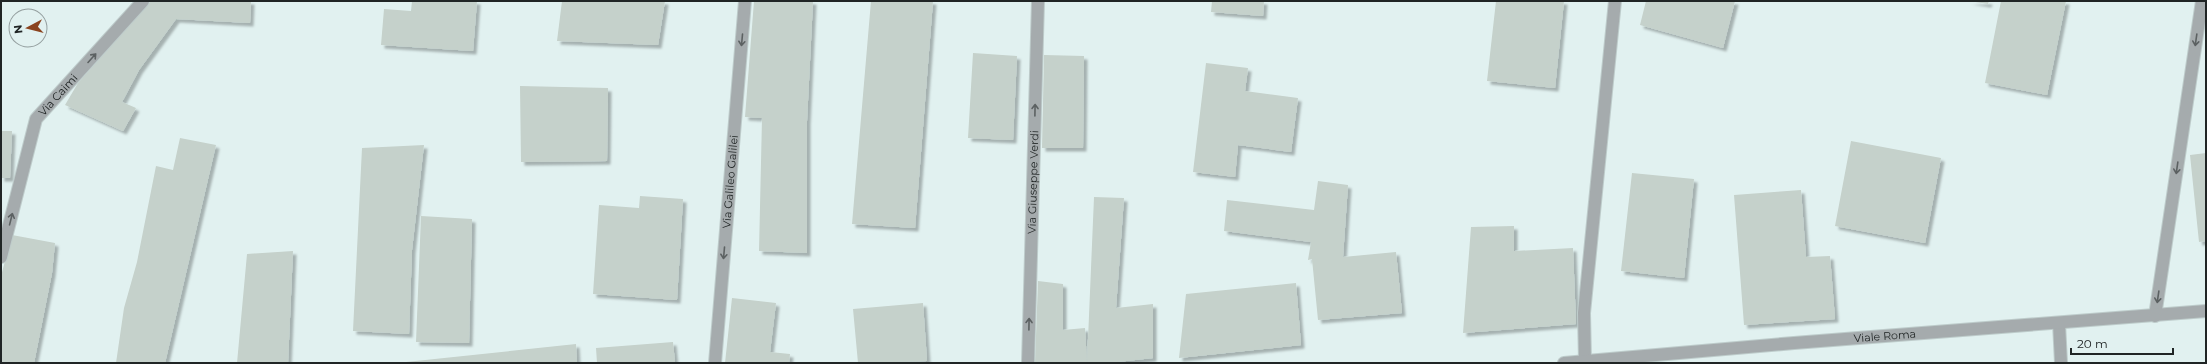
<svg xmlns="http://www.w3.org/2000/svg" width="2207" height="364" font-family="Montserrat,sans-serif">
<defs>
<filter id="shadow"><feDropShadow dx="3.5" dy="3.5" stdDeviation="1" flood-color="#0004"/></filter>
</defs>
<rect width="100%" height="100%" fill="#e1f1f0"/>
<path fill="#c5d1cb" filter="url(#shadow)" d="M151,1H251L250,23L176,19L139,70L122,102L136,108L123,131L65,105L78,83Z
M412,1H477L473,51L381,45L384,9L411,11Z
M562,1H665L658,45L557,41Z
M754,1H813L807,121V253L759,251L762,118L745,117Z
M871,1H933L915,228L852,224Z
M1212,1H1264L1263,16L1211,12Z
M1496,1H1564L1555,88L1487,81Z
M1646,1H1735L1723,48L1640,25Z
M1969,1H1989L1988,4Z
M2001,1H2066L2047,95L1985,83Z
M973,53L1017,56L1013,140L968,138Z
M1044,55L1084,56L1083,148H1042Z
M1206,63L1248,68L1245,91L1298,98L1291,152L1238,145L1235,177L1193,172Z
M520,86L608,88L607,161L521,162Z
M1,131H12L10,178H1Z
M180,138L216,145L165,363H116L124,308L137,262L156,166L173,170Z
M1851,141L1941,158L1925,243L1835,226Z
M424,145L412,250L409,334L353,331L362,148Z
M2206,153V241L2199,242L2190,155Z
M1632,173L1694,179L1684,278L1621,271Z
M1318,181L1348,185L1343,257L1396,252L1402,313L1318,320L1312,259L1308,260L1311,242L1224,231L1227,200L1314,210Z
M1801,190L1806,257L1830,256L1835,319L1744,325L1734,195Z
M640,196L683,199L677,300L593,294L599,205L639,208Z
M1094,197L1124,198L1116,308L1153,304V358L1108,363H1087Z
M421,216L472,219L469,343L416,342Z
M1514,226V251L1573,248L1576,324L1463,333L1471,227Z
M12,235L55,243L52,273L34,363H1V276Z
M293,251L288,363H237L247,254Z
M1038,281L1063,284V330L1085,328L1087,363H1035Z
M1296,283L1301,345L1179,358L1186,294Z
M732,298L776,303L770,352L790,354L789,363H725Z
M923,303L927,361L858,363L853,309Z
M673,342L675,363H597L596,348Z
M576,344L577,363H406V362Z"/>
<g fill="none" stroke-linecap="round" stroke-linejoin="round">
<g stroke="#becccb" stroke-width="14">
<path id="lane" d="M1585,361L1584,313L1615,1"/>
</g>
<g stroke="#becccb" stroke-width="14">
<g id="street">
<path id="s1" d="M1,257L36,119L143,1"/>
<path d="M2155,316L2202,1"/>
<path d="M2059,323L2061,363"/>
<path id="s2" d="M715,363L745,1"/>
<path id="s3" d="M1028,363L1038,1"/>
<path id="s4" d="M1564,363L1794,343L2206,311"/>
</g>
</g>
<use href="#lane" stroke="#a5abad" stroke-width="12"/>
<use href="#street" stroke="#a5abad" stroke-width="12"/>
</g>
<defs><path id="oneway-shaft" d="M-6 0H5M1.5-3L5.5 0L1.5 3" fill="none" stroke-width="1.6" stroke-linecap="round" stroke-linejoin="round"/></defs>
<g stroke="#5c6162">
<use href="#oneway-shaft" transform="translate(742 40) rotate(95)"/>
<use href="#oneway-shaft" transform="translate(2196 40) rotate(98)"/>
<use href="#oneway-shaft" transform="translate(92 58) rotate(-48)"/>
<use href="#oneway-shaft" transform="translate(1035 110) rotate(-89)"/>
<use href="#oneway-shaft" transform="translate(2177 168) rotate(98)"/>
<use href="#oneway-shaft" transform="translate(11 219) rotate(-76)"/>
<use href="#oneway-shaft" transform="translate(724 253) rotate(95)"/>
<use href="#oneway-shaft" transform="translate(2158 297) rotate(98)"/>
<use href="#oneway-shaft" transform="translate(1029 324) rotate(-89)"/>
</g>
<g text-anchor="middle" dominant-baseline="central" stroke-width="3.5" stroke-linejoin="round" paint-order="stroke">
<g font-size="11" fill="#202525" stroke="#e1f1f0">
<text stroke="none"><textPath href="#s1" startOffset="175">Via Caimi</textPath></text>
<text stroke="none"><textPath href="#s2" startOffset="182">Via Galileo Galilei</textPath></text>
<text stroke="none"><textPath href="#s3" startOffset="181">Via Giuseppe Verdi</textPath></text>
<text stroke="none"><textPath href="#s4" startOffset="322">Viale Roma</textPath></text>
</g>
</g>
<rect width="2207" height="364" fill="none" stroke="#202525" stroke-width="4"/>
<g transform="translate(28 28) rotate(263)"><circle r="19" fill="#e1f1f0" stroke="#949f9f"/>
<path d="M0-3L7 15L0 10L-7 15Z" fill="#8a431e"/>
<text y="-6" font-size="11" font-weight="bold" text-anchor="middle" fill="#202525">N</text>
</g>
<path d="M2071 348v6h102v-6" fill="none" stroke="#202525" stroke-width="2"/>
<text x="2077" y="348" font-size="12" fill="#202525" stroke="#e1f1f0" stroke-width="3" paint-order="stroke">20 m</text>
</svg>
